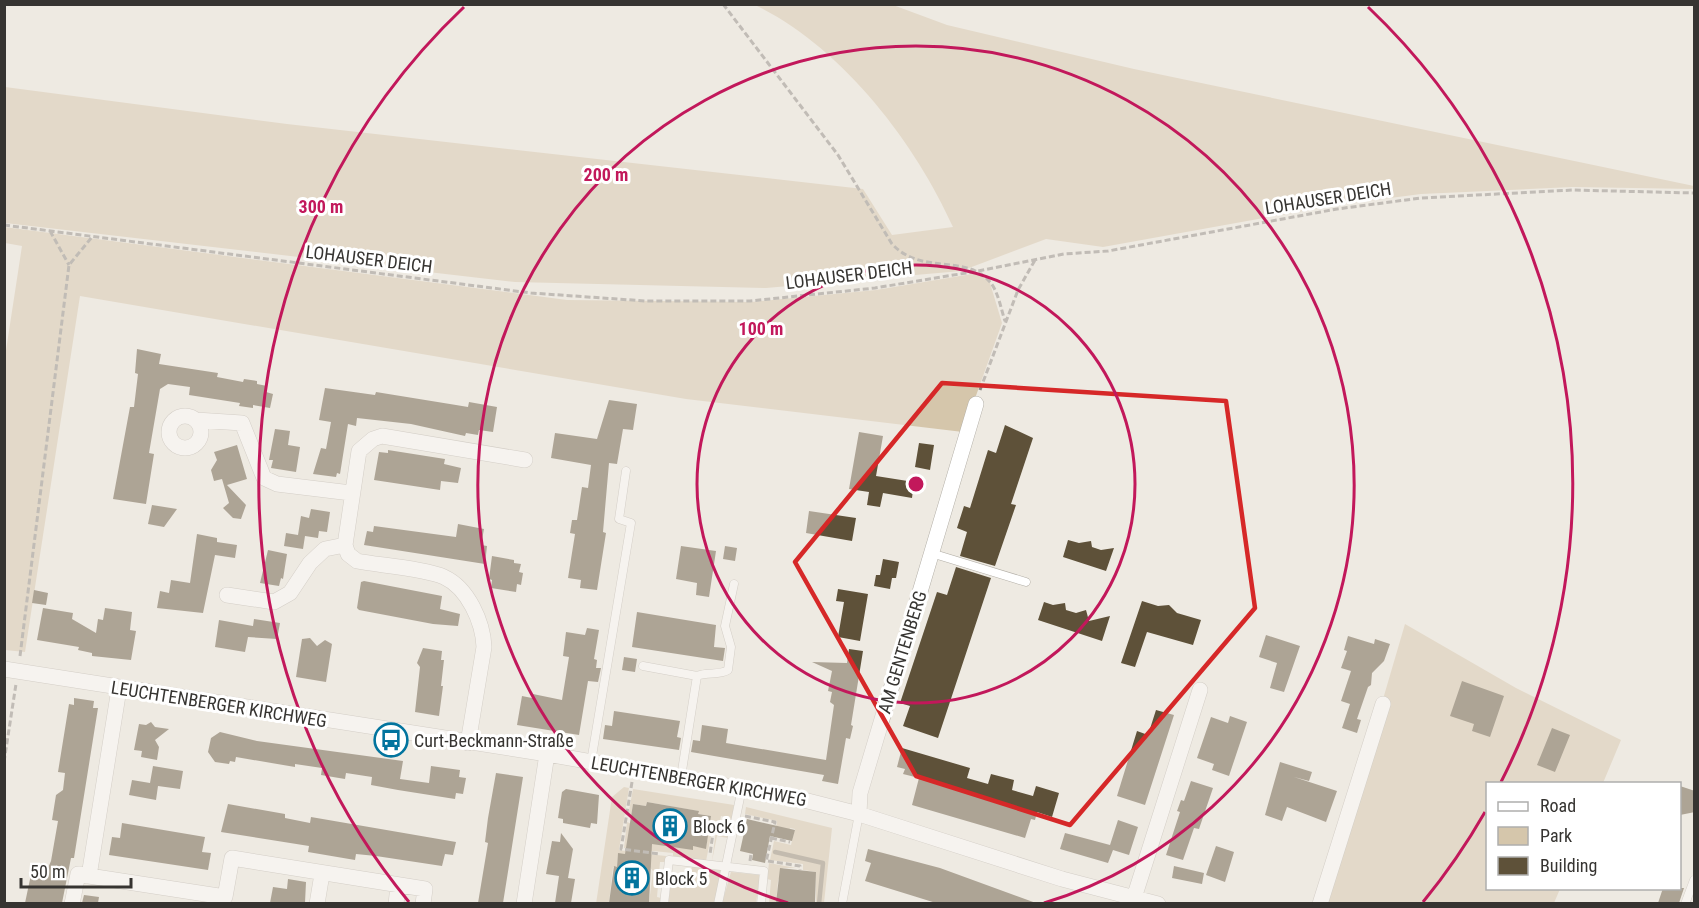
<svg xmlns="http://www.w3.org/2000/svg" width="1699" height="908" font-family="'Roboto Condensed',sans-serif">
<rect width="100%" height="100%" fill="#eeeae2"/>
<path fill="#d5c6ab" d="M755,5H893L947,25L1134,69L1694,186V189L1572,187L1421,194L1336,205L1103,247L1046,239L961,271L766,288L515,282L5,223V87L287,124L863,189L892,235L953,227C915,142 841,46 755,5Z
M4,227L567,300L751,302L876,290L978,273L990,283L1002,323L963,432L686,399L80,296L25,652L5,650V357L22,246L5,243Z
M1405,624L1516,688L1621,740L1603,783L1488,784V888L1560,889L1554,903L1323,904Z
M624,787L629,788L619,850L632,852L631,855L618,854L617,867H613L609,903L596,904L612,797Z
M633,789L734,805L732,819L721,816L719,826L729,829L728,838L717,836L712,861L716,830L709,829L711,816L698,814V811L647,802L646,806L633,804L631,817L628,816Z
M746,807L832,828L824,903H816V872L803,870V864L770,860L774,841L791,845L795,829L790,828L787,840L775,836L777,821L745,814Z
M627,822L693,849V846L706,848L708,835L711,836L706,861L673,856V853L624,848Z
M638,853L666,856L665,862H660L657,897L661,898V903H649L653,871Z
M769,863L796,868H783L778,881L776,903H769L771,880L767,879Z
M692,866L723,870L715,903L668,904L672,874L690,876Z
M731,872L760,875L756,903H722Z"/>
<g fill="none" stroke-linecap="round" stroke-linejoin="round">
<path stroke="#8f8471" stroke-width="4.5" d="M775,852L823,863L819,904"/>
</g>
<path fill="#5e5139" d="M137,349L161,354L159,364L218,373L217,377L243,382L244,379L257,381V384L267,386L266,392L273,394L270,408L253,405V408L239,406L240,403L189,395L190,387L168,384L160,389L149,453L154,454L146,504L113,499L130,407H134L138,374L135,373Z
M325,388L375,395L376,392L456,405L468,407L469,402L497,407L493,432L479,430L478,435L466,433L465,436L411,424L357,418L356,426L348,424L340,474L337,473L336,477L313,474L321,448L326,449L331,422L319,420Z
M609,400L637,404L633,430L623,429L617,464L609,463L603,532L606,533L597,590L580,588L581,580L568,578L575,534L570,533L572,520H577L582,487L588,488L591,465L551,458L555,433L597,439Z
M1005,425L1033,438L1011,504L1016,505L995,566L960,556L967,532L957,528L964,506L970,508L988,450L996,453Z
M275,429L290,431L288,445L300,447L296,472L271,468L273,460H269Z
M859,432L883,436L876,476L914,482L912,498L883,493L880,507L867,505L869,492L849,489Z
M919,443L934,445L930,470L915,467Z
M237,445L247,479L227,485L246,505L241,519L233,518L223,508L229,503L222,479L214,481L211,470L217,460L214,452Z
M388,450L445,459L444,464L461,468L458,483L441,481L440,490L374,480L379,452L388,453Z
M152,505L177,509L164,527L148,524Z
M311,509L330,512L327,532L319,531L318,538L305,536L303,549L284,546L286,533L298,535L301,516L309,518Z
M809,511L856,518L852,541L806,533Z
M458,524L484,529L481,545L487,546L485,564L364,545L367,531L373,532L374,526L456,537Z
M197,534L217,538V542L237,545L235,558L215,555L203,613L157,608L160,591L169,593L171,580L190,583Z
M1068,540L1079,543L1091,541L1092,547L1101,550L1114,548L1106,571L1063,557Z
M681,546L716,551L709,597L696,595L697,583L676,579Z
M725,546L737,548L735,561L723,559Z
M268,550L287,554L283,579L281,578L279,586L260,583Z
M492,556L514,560V563L521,564L519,572L523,573L521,585L517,584L516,592L491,588L492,580L489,579Z
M883,559L899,562L896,578H892L890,589L874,586L876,575H880Z
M956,567L991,578L938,738L903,726L910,706L900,703L937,592L947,595Z
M364,581L442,596L440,609L460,614L458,626L433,624L359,610L357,608L361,582Z
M838,589L868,594L860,641L838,637L844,602L836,601Z
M34,590L48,593L46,605L32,603Z
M1142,601L1158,606L1169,605L1177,613L1201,620L1193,645L1147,632L1135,667L1121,663Z
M1044,602L1053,605L1065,603L1066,610L1076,613L1086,610L1089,621L1110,616L1102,641L1038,620Z
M43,608L73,613L72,619L96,633L98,619L103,620L105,608L132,612L130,630L136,631L131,660L92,656V653L78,650L79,647L37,640Z
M637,612L716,625L714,647L725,648L723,661L632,647Z
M254,619L280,623L277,639L248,637L245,652L215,647L219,620L253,626Z
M587,628L599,630L594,659L597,660L596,668H601L598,682L588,681L579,735L517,725L522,696L532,698L533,694L562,700L569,657L563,656L566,632L585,635Z
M1266,635L1300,646L1284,692L1270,688L1277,663L1259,657Z
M1348,636L1374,644L1375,639L1390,644L1384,661L1372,673L1371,685L1368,687L1357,719L1361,720L1357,733L1342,728L1350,704L1341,701L1351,671L1341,668L1347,651L1344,650Z
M310,638L317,646L325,640L332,644L326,682L296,677L302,639Z
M423,648L442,651L441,660H444L441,686H443L439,716L415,712L420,667L417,663Z
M849,649L863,651L851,725L853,726L850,739L846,738L838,784L822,781L824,775L691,752L693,740L700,741L702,725L728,729L726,743L826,760L834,705L830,702L832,692L828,691L832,671L812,662L847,663Z
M624,657L637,659L635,672L622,670Z
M1462,681L1504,696L1490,737L1472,731L1474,724L1450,716Z
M74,698L94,701L93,708H98L74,858H71L62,903H25L33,865L48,868L51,861L58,821L52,820L56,795L63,790L65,773L58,772L69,704L74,705Z
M1156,710L1174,715L1145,805L1117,796L1137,731L1148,735Z
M614,711L680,721L677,737L681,738L679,750L603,739L605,725L612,726Z
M1230,716L1247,722L1229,776L1212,770L1214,764L1197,758L1211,717L1228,723Z
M151,722L155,727L169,729L155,740L159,747L157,760L141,757L142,751L134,750L139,724L146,725Z
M1552,728L1570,735L1555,772L1537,765Z
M220,732L257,741L403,761L400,779L429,783L431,766L460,770L459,777L466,778L463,794L456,793L455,799L398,790L371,785L372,777L346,773L345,779L321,775L322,768L295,764V767L236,757L235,762L230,761L229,764L215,762L208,752L211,738Z
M902,748L970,768L967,778L988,784L991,774L1014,780L1012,790L1033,796L1036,786L1059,793L1052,817L1037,812L1035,820L1031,819L1025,838L912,805L919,778L903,774L905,769L897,767Z
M1280,762L1312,772L1309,781L1294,777L1337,791L1326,822L1287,807L1282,821L1265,815Z
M153,766L183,771L180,789L158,786L156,800L129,795L132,780L150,783Z
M496,773L523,777L503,903H478L488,843L485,842L488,818Z
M1191,781L1213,788L1199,829L1194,828L1183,860L1166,855L1180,812L1177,811L1181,800L1184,801Z
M1680,786L1695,791V812L1680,815Z
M566,789L599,795L597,824L591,823L590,828L563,823V819L558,818L562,792Z
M647,802L699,811L698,814L711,816L706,849L693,846V850L652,844L649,903H609L614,866L617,867L618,853L625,854L633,804L646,806Z
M228,804L285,814V818L310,823L311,817L456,842L453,855L445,854L442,866L376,856L356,854L355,860L308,852L309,846L221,832Z
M747,819L795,830L792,841L770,836L765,863L752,860L753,854L740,851Z
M1118,820L1138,827L1129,855L1113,850L1108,863L1060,849L1065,833L1110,845Z
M122,823L205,837L202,852L211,853L208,870L109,855L112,837L120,838Z
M561,833L573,849L568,878L575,879L571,903H555L559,876L546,874L552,841L560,842Z
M1216,846L1234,852L1225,882L1206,875Z
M868,849L940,868L1036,903H936L865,881L871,863L865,861Z
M1174,866L1204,873L1202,884L1172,878Z
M780,868L816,872L815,903H776Z
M288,879L306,882L305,903H270L273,887L287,889Z
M1663,888H1684L1679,903H1658Z
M84,895L99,897L98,903H82Z"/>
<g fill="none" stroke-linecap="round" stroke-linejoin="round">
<g stroke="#b3afa7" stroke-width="9">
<path id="service" d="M931,553L1026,582
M643,666L697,676L681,777
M697,676C708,671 718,676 728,670L731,647L725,626L734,584
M591,762L631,523L619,519L626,471
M664,904L669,860L764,871L761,904
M718,904L742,788
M842,904L859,814
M1685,904L1694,880"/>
</g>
<g stroke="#b3afa7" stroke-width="16">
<path id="minor" d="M169 432a16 16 0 1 1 32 0a16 16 0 1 1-32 0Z
M196,420L242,423L264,478L277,484L351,493
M227,595L274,602L290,593L310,563L325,549L345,545
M4,669L547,754L800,799L859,814L1062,879L1158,904
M119,689L89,876L225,897L232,858L425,889L423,904
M468,743L484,647C483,622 468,588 444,577C428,569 377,565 357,561L348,554L345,545L359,451L373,439L382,436L525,460
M859,814L860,793L976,404
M1134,898L1200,690
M72,904L78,874L89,876
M317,904L322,874
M396,904L398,886
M524,904L547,754
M1320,904L1383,704"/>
</g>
<path stroke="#898681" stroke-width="3" stroke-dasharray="6 3" stroke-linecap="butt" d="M723,4L838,155L892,244C922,276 965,253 990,282C998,291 1001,309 1005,321
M4,225L531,293L646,301H750L875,288L978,271L1064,254L1108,251L1337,209L1421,198L1573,190L1694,193
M50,231L69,265
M980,390L1018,290L1035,260
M20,656L69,265L92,237
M4,762L16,684
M632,782L621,849L660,854
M745,816L775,822L766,862
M709,832L713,833L710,854
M771,838L790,842
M750,861L751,854
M768,861L800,866V870"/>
<use href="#service" stroke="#fff" stroke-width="8"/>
<use href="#minor" stroke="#fff" stroke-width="15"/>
</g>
<path d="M0 0H1699V908H0ZM942,383L1226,401L1255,608L1070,825L916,776L795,562Z" fill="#eeeae2" fill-opacity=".55" fill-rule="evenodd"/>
<path fill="none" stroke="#d62828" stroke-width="4.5" stroke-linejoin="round" d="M942,383L1226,401L1255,608L1070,825L916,776L795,562Z"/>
<g fill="none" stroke="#c2185b" stroke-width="3">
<circle cx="916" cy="484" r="219"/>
<path d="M788 903A438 438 0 1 1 1044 903"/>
<path d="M1485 812A657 657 0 0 1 1423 902M409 902A657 657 0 0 1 464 7M1368 7A657 657 0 0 1 1501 782"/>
</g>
<defs>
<g id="bus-ring" transform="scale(1.725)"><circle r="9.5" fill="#fff" stroke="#02749e" stroke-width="1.5"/><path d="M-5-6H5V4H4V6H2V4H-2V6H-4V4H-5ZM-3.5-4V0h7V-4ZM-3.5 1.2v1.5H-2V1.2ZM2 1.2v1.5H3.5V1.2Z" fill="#02749e"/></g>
<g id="building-ring" transform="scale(1.725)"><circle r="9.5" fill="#fff" stroke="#02749e" stroke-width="1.5"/><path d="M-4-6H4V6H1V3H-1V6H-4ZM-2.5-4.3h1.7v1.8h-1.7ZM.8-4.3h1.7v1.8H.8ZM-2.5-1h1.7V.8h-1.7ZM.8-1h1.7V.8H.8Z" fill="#02749e"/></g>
</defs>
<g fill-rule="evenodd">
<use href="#bus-ring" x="391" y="740"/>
<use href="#building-ring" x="670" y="826"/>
<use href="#building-ring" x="632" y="878"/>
</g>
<g text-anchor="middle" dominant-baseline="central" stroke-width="6" stroke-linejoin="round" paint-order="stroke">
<g font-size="18" fill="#363431" stroke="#fff">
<text transform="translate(1328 198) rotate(-9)">LOHAUSER DEICH</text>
<text transform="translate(369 259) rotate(7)">LOHAUSER DEICH</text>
<text transform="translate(849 275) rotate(-7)">LOHAUSER DEICH</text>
<text transform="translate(902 652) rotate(-73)">AM GENTENBERG</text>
<text transform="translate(219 704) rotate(9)">LEUCHTENBERGER KIRCHWEG</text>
<text transform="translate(699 781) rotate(10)">LEUCHTENBERGER KIRCHWEG</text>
</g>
<g font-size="18" fill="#363431" stroke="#fff" text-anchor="start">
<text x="414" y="740">Curt-Beckmann-Straße</text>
<text x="693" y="826">Block 6</text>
<text x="655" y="878">Block 5</text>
</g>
</g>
<circle cx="916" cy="484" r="9" fill="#c2185b" stroke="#fff" stroke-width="3"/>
<g font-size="18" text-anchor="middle" font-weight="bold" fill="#c2185b" stroke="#fff" stroke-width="6" stroke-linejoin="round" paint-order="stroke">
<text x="606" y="181">200 m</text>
<text x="321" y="213">300 m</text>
<text x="761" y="335">100 m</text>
</g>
<rect width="1699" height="908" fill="none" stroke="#363431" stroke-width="12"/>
<rect x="1486" y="782" width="195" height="108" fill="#ffffff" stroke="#afaead" stroke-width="1.5"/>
<rect x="1498" y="802" width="30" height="9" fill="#ffffff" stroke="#afaead" stroke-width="1.5"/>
<text x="1540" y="812" font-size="18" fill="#363431">Road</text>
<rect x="1498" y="827" width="30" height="18" fill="#d5c6ab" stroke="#afaead" stroke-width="1.5"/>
<text x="1540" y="842" font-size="18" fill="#363431">Park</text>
<rect x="1498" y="857" width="30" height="18" fill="#5e5139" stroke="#afaead" stroke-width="1.5"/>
<text x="1540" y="872" font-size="18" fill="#363431">Building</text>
<path d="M21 878v9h110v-9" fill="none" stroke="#363431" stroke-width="3"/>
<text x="30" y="878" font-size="18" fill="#363431" stroke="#ffffff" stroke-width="4.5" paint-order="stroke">50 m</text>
</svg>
